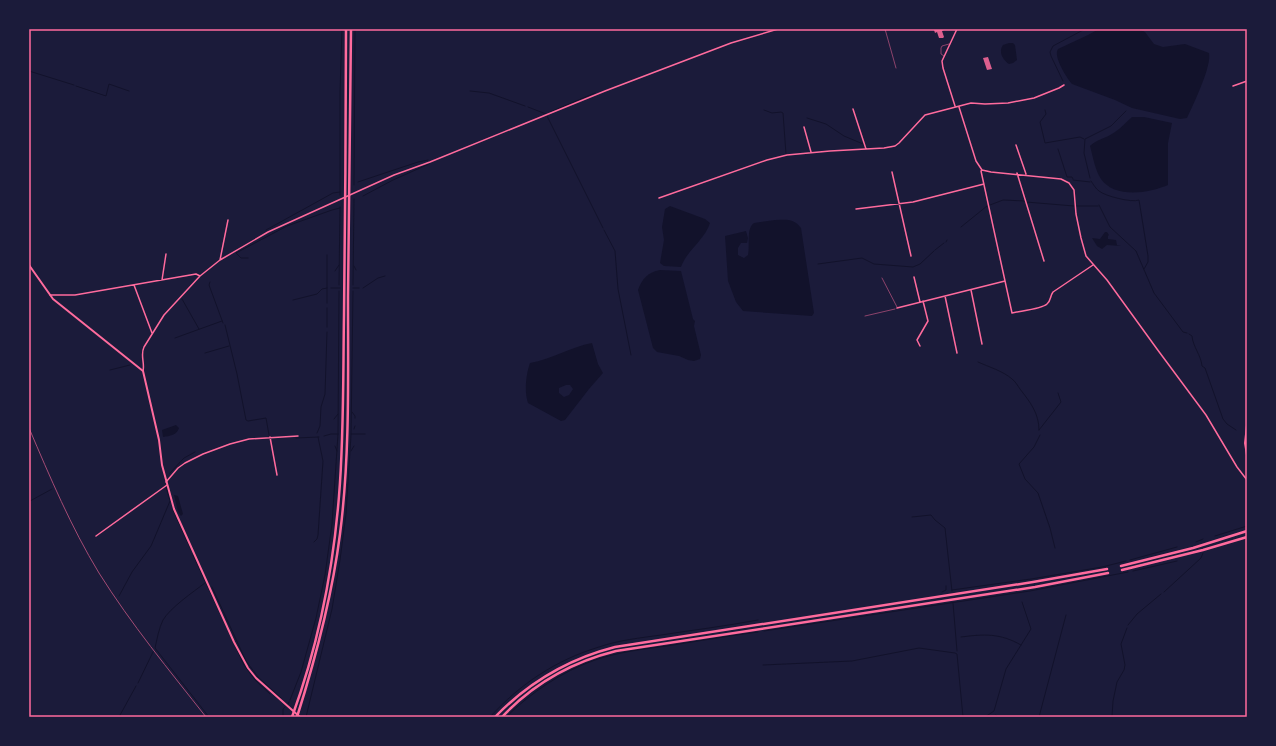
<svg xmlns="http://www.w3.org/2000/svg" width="1276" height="746" font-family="'Fira Sans Condensed',sans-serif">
<rect width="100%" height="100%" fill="#1b1b3a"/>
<path fill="#12122b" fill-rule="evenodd" d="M1099,29H1139L1145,32L1154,44L1163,47L1185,44L1209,53C1212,66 1193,105 1187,118L1180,119L1132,108L1115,100L1072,84C1066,77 1053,56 1058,49L1088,35Z
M1009,43H1013L1015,45L1017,60L1013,63L1009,64C1003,60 998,52 1003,45Z
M1132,117H1144L1172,123L1168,143V185C1149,193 1115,199 1101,179C1095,170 1093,157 1090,146C1095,140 1107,138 1115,132C1121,128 1126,122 1132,117Z
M670,206L705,219L710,223C704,241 687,250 681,267L664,266L660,263L664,240L662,227L665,209Z
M775,220C787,220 793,218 801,228L814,313L812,316L743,311L736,302L728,281L725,236L746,231L748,238L747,243H741L738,248V255L744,258L748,255C750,245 746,228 754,223Z
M1105,232H1107L1109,235L1108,236V239L1116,240L1117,245L1121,246L1107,245L1102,249L1097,246L1092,238L1100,239Z
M660,270L681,271L693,319L695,321L694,326L701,355L700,359L694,361L688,360L679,356L657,352L653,348L638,290C642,279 648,272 660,270Z
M592,343L598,364L603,373L589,389L565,420L561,421L528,403C524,392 526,374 530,363C552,359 571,347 592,343ZM566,385H570L573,389L569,395L564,397L559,393V388Z
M176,425L179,428C177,435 170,436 163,437L162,430Z
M174,495L178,496L183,514L181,516L178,512Z"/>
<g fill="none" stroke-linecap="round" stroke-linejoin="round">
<path stroke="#12122b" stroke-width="1" d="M29,71L74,85
M1063,81L1051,56L1050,52L1053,46L1085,29
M76,86L106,96L109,84L129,91
M470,91L489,93L525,106
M528,107L546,114
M764,110L772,113L781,112L783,113L786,154
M1045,110L1046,114L1040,122L1045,143L1080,137L1084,139
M550,112L595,93
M547,116L603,228
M807,118L826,124L844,136L863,144
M1058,149L1067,177H1072L1073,179
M1090,178L1084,153L1085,139L1111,126L1126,111
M1073,180L1090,182
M1091,181C1093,184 1096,189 1099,191C1105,196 1132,203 1139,200L1148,256V262L1144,269
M358,182L418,162L428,160
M354,185L355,29
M340,195V92L342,29
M363,196L393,180L429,164
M1026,202L1074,206
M990,205L1003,200L1025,201
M1099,205L1110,227L1136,251L1154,293L1183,332L1187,333
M1077,206H1098
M961,227L987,206
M266,230L333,193L340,192
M604,230L615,251L618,289L631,355
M946,242L947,240
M935,250L944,243
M248,258H241L236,253L287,226L332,210L340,208
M818,264L862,258L874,264L913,267L920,264L934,251
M354,266L356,270
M335,271L339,265
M210,282L209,285L223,323
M339,285L340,207
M353,285L354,199
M327,287V255
M331,288H340
M353,288H359
M363,288L378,278L385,276
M182,299L199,329
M293,300L317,294L322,289L327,288
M327,303V288
M225,325L237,374L246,420L248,421L266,418L269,435
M327,327V308
M1189,334L1192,336C1193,347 1201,355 1202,366L1205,368L1223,419L1227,424L1236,430
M175,338L222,321
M205,353L229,346
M978,362C989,367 1003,371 1012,379C1015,381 1018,386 1020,389C1030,402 1039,413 1039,430
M110,370L130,365
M352,412L355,416V418
M334,419L338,414
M354,429L355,426
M1039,430L1061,402L1058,393
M317,433L320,426L321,407L325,394L327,332
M351,434H365
M1040,435L1034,447L1019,464L1025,479L1038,493L1050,528L1055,548
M324,436L331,434H338
M296,438L319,437
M335,446L337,451
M351,451L354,446
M170,473L184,458L195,452
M30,501L52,489
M173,510L191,550
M912,517L931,515L935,520L945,528L952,591
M1215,536L1247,526
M314,542L317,539L318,535L323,461L318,437
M1196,542L1203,539
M193,555L244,665L255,680L270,694
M1130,560L1177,547
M1133,571L1177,561
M205,583C193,592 170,608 163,620C159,628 157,639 155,648L209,717
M212,587L246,661L258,677L281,698
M952,590L1031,579L1102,567L1126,561
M942,592L946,590V586
M1164,592L1201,558L1203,553
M119,596L132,572L151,546L154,539L170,501L166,487
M953,603L957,651
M1128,625L1137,614L1161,594
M764,631L1030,591L1128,572
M961,637C984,634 1000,633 1021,645
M763,665L852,661L919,648L955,653L957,654L963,717
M138,683L153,652
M290,700L301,672L316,618L325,575L332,524L338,434L339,291
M288,704L289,702
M996,715L998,717
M119,717L136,686
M283,717V709L285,707
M306,717L332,609L340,560L346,514L351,435L353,291
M490,717C520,684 556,660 599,647C619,640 640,638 661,635C694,630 726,626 758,620
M506,717C532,692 561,672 595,660C619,652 643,649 667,646C698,641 728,636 758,632
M985,717L994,711L1006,669L1031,629L1022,602
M1039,717L1066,615
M1112,717L1113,701L1117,682L1124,670L1125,665L1121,644L1127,628"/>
</g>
<path fill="#dd5f8e" d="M936,29H943L944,30L942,31L944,37L943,38H939L937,32L935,33L934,30Z
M988,57L992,69L987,70L983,58Z"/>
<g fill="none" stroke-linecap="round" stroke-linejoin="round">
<path stroke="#ff6b9d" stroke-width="0.5" d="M865,316L895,309"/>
<path stroke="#ff6b9d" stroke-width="0.5" d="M885,29L896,68
M944,56L941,54V48L942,46L949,44
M882,278L897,307"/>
<path stroke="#ff6b9d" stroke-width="1.5" d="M1233,86L1247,81
M955,106L943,68L942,61L957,29
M959,107L976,161L982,170L991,172L1061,179L1069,183L1074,190L1076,214L1081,238L1086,256L1107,280L1157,349L1206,415L1237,467L1247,480
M853,109L866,149
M804,127L811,152
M1016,145L1026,174
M982,170L981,171L1012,313C1020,311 1042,309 1047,304C1051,301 1050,296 1053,292L1093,265
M892,172L911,256
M1017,173L1044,261
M659,198L767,160L787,155L830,151L884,148L895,146L899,143L925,115L971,103L985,104L1008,103L1034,98L1059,88L1064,85
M856,209L913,202L984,184
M220,260L228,220
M914,277L920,302
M162,280L166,254
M134,285L152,333
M971,290L982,344
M50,295H75L196,274L200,276
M945,296L957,353
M897,308L1005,281
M920,346L917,340L928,321L923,301
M143,371C145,363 140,355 144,347L164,315L200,276L220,260L268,232L394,175L430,162L605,91L731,43L778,29
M270,437L277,475
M166,482L178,468L185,463L203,454L230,444L249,439L298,436
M96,536L167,485"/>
<path stroke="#ff6b9d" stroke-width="2" d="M29,265L53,299L143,371L159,440L162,465L174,509L234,642L248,668L256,678L300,717
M1247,425L1245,443L1247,455"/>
<path stroke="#ff6b9d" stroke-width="2.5" d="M1121,566L1193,548L1247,531
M1122,570L1203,550L1247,537
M495,717C529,682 568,659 615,647L1033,582L1107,569
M502,717C533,684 572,662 616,651L1035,587L1108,573"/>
<path stroke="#ff6b9d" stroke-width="2.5" d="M292,717C318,646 333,571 339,496C344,436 343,375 344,315C345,220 346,124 346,29
M297,717C316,657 332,597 340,534C350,456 348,376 348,297C349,208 350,118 351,29"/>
<path stroke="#a44b75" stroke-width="1" d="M29,428C50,477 71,527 99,573C131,624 169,670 206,717"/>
</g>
<rect width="1276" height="746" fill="none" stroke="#1b1b3a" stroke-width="60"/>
<rect x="30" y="30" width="1216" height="686" fill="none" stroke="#ff6b9d" stroke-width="1.5"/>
</svg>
